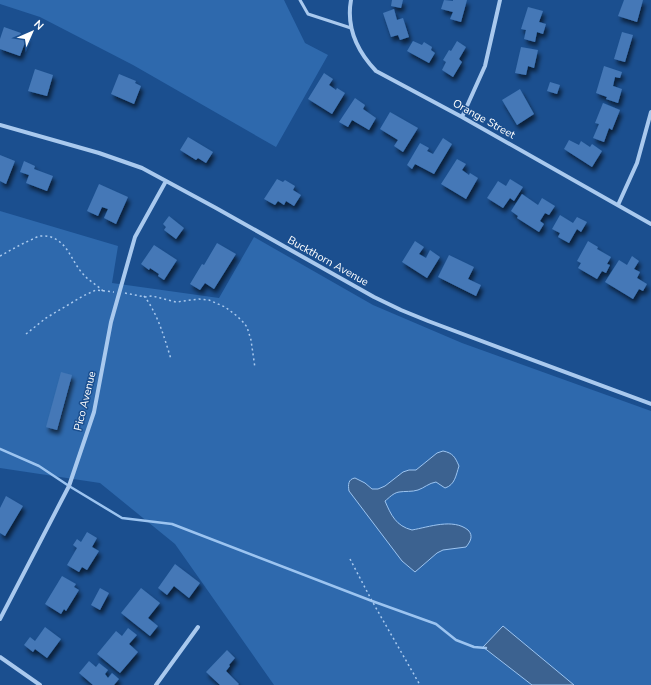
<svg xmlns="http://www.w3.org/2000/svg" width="651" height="685" font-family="'Nunito Sans',sans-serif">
<defs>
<filter id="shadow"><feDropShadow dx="2.5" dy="4.5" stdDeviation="2" flood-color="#0009"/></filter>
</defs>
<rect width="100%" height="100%" fill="#1b4f8f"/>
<path fill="#2e69ad" d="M0,0H284L305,43L328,55L276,147L133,65L40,17L0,4Z
M0,211L118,246L112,283L219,298L254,237L373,305L462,343L651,411V685H274L175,544L100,483L0,468Z"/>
<path fill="#3c6290" stroke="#9cc4f0" d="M443,451C453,453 455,457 459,466C456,475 455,485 445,488L436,482C429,483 424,488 418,490C412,492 405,491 399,492C393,493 389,498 385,501C391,515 396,526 412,530C429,527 453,518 468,530C474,536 470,542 466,547L443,550L437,553L415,572L402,561L349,491C348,485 348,479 355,478L365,483L372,489H378L385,486L403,472L409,470H416L437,453Z
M503,626L574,685H532L483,647Z"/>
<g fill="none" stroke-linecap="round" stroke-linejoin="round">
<path stroke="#9cc4f0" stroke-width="2.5" d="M0,449L39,466L69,486L122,518L172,524L372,601L436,624L456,640L474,647L486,648"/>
</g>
<path fill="#4478b7" filter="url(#shadow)" d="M392,0H403L401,8L391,6Z
M444,0L453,1V0H467L461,22L450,19L453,12L441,9Z
M624,0H643L637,22L618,16Z
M528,7L543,11L539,22L546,24L543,34L537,32L535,42L524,39L526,30L521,29Z
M394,9L397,20L403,18L409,37L400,40L398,35L391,37L383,13Z
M4,27L21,33L20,35L27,37L20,56L0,49V39Z
M622,32L633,35L625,62L614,59Z
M413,41L422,45L424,42L432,47L431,50L435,53L429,63L407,51Z
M457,41L466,47L459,59L462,62L453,77L442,70L446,62L443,60L449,50L451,51Z
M521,47L538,50L534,68L528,66L526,75L515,73Z
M604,66L622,72L620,78L615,77L613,86L622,89L618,103L606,99L607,97L596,93Z
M35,69L53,75L47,96L28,91Z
M324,73L333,79L329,85L336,90L337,88L345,93L332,114L308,99Z
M119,74L136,81L135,83L141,86L134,104L111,94Z
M550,82L560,85L557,94L547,91Z
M520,89L534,114L517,125L502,100Z
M355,98L365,105L363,109L376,118L369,130L352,120L348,127L339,122Z
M603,103L620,110L612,130L609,128L604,142L593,138L599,124L595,123Z
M390,112L418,128L403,152L394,146L398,140L380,129Z
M188,137L213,152L206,163L198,158L196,160L180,150Z
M443,138L452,144L434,174L415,164L412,169L407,165L420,143L429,148L427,151L433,154Z
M569,140L579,145L581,141L590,147L592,144L602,151L592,167L564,149Z
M0,155L15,161L6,184L0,181Z
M457,159L466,164L462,170L469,175L470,173L478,178L466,199L441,184Z
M24,161L35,166L34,169L53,176L47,191L26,183L29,175L20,172Z
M277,179L283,182L285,180L295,186L293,190L301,195L294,206L286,201L284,205L278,201L275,205L264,199Z
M510,179L523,187L514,201L510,198L503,208L487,198L498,181L506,186Z
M99,184L128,197L116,224L104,218L108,209L102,207L98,216L87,211Z
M522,194L538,205L542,198L555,206L549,215L545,213L540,221L544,224L539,232L517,218L518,216L511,211Z
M560,215L573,223L577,217L587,222L581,232L577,229L569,243L558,237L560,233L552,229Z
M169,216L184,228L176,239L164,230L166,227L163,224Z
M415,241L424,247L419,254L426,258L430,250L440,257L427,278L402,262Z
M588,241L598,247L597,249L611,257L607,264L610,265L606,273L602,271L597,279L578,268L581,263L577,261Z
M217,243L236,254L214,289L205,283L200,290L190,284L202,264L204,265Z
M154,245L177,260L164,280L158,276L159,274L150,268L149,270L141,264Z
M449,255L474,267L468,279L481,285L476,296L438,277Z
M632,256L639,261L634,269L640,272L637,278L647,284L643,291L639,289L633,299L605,282L619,260L627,265Z
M61,372L72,375L57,430L46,427Z
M6,496L23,506L5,536L0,533V508Z
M87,532L97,538L92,547L99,551L87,570L82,567L79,572L67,565L77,548L73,545L77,539L81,542Z
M175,564L200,583L189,598L174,586L167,595L158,588Z
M62,576L76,584L74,587L79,590L66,611L64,609L61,614L45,604Z
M100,588L109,593L100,610L91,605Z
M141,588L160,603L148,618L158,626L150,636L121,613Z
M45,627L61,639L47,658L35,649L33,652L24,645L30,637L35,641Z
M128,628L137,635L129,644L138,652L120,673L97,654L116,631L122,636Z
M227,650L235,658L229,665L230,666L226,671L239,684L238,685H220L206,672Z
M89,661L96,667L99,663L108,670L105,674L108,678L112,673L119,679L114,685H93L79,673Z"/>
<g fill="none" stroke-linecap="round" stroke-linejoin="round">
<path stroke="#a9c9ee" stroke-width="1.5" stroke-dasharray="2 3" stroke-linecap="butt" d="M0,256C11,250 21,244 33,239C35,238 38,236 41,236C51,235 59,240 65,247C72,256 76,267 84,275C89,281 97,285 103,291
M125,293L145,297L152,296L176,302L199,299L209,300L225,307L237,316L243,322L247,327L251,340L255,368
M144,296C158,314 164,337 171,359
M26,334L46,318L83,296L96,290L114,292
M350,559L372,601L420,685"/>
<path stroke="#a9c9ee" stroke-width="3" d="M300,0L308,14L351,28"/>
<path stroke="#a9c9ee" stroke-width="4" d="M351,0C346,28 357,51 376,71L462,117L651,224
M462,117L485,66L500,0
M0,125L99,153L142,168L216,208L374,297L401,310L428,321L651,404
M618,205L637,163L651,112
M0,619L69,486L94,412L111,322L135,237L166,181
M0,657L40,685
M156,685L198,627"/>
</g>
<g text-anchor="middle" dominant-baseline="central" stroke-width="3" stroke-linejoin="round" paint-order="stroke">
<g font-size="11" fill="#fff" stroke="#1b4f8f">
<text transform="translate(484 119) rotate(29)">Orange Street</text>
<text transform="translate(328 261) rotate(29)">Buckthorn Avenue</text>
<text transform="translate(85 401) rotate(-76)">Pico Avenue</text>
</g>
</g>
<g transform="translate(32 32) rotate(45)" stroke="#1b4f8f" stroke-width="3" paint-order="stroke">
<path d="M0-3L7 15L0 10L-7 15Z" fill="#ffffff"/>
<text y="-6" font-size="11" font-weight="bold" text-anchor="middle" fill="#ffffff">N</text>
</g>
</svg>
